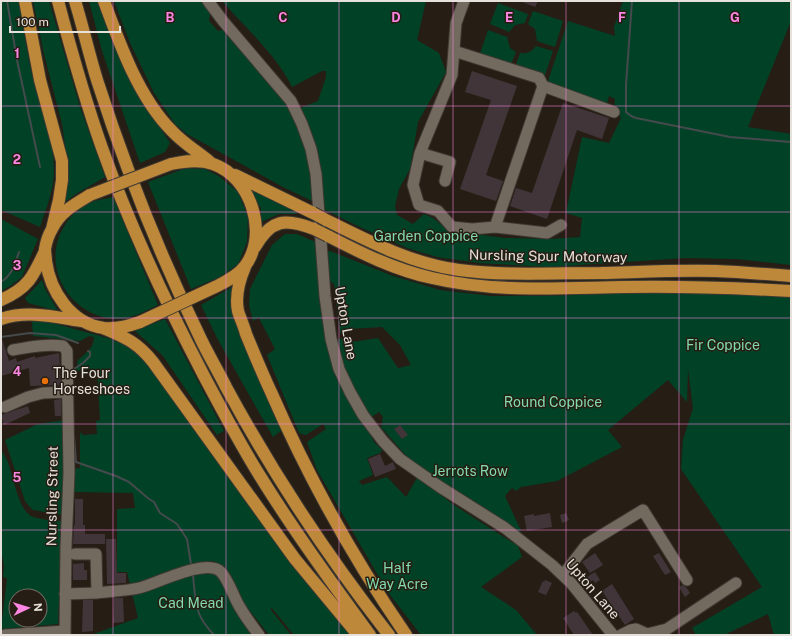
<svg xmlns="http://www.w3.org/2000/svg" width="792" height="636" font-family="'Public Sans',sans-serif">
<rect width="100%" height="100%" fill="#261e14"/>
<path fill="#014227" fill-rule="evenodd" d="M1,1H19C23,27 27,53 33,79C42,109 54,139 54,171C54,190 46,209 40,227L1,210Z
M33,1H49L80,107L105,177L76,194L65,202L67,159L62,124L44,54Z
M89,1H101L147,108L170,143L165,152L140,163L102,51Z
M114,1H203L210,13L209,21L218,31L224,29L263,70L292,111L305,142L312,182V201L283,187L187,134L175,124L154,93L130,43Z
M222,1H426L417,40L439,53L446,72L418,122L410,169L399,189L395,206L397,215L413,224L424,214L433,218L444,227L473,234L505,238L550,239L580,237L582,218L566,213L582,137L609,143L621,118L614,106L615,99L609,96L607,104L547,84L568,21L615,36L614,27L623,1H791V21L748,127L791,134V265L736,259L686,258L549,267L479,263L437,257L407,248L362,228L321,208L300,108L318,101L326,77V71H322L292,87C278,57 244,26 222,1Z
M498,3L528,14L525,23L515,25L509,32L490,24Z
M533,11L563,21L555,47L537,41L535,29L528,24Z
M488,30L507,37L510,48L516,52L510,67L479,57Z
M536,46L553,51L544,78L515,68L520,53C528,54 531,52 536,46Z
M186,168L205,169L220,177L238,192L248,217L247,242L238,264L220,277L191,289L148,182Z
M248,187L267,197L296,210L297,214H279L261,222V208L250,192Z
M113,197L158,305C145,311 130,320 115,319C69,316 39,265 65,225C70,217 78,208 87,204C95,200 105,199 113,197Z
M1,219L38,239L22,277L10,286L1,291Z
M285,234H297L318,243L326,332L374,442L382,450L380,453L367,458L373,475L359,481L362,485L387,477L406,497L417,478L457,507L518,546L522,557L481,587L516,610L537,635H421L387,591L317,470L307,442L326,429L323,424L306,435L299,433L267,355L275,349L259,318L253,321L249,305L250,289L272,245Z
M330,251L393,276L440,290L491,296H544L712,291L791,297V635H774L768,614L724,635H696L692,628L762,587L681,469L683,440L693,408L688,369L687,402L668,380L608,430L622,447L557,481L521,487L516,491L512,488L505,496L521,531L518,535L408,458L381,427L383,417L379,412L370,418L344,370L335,340L351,337L352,342L378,338L398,368L411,365L400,345L382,327L350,329L349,332L340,333L334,284L327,279L324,252Z
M42,280L45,289L58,311L28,303L25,298Z
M234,286L282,430L273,437L217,338L201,305Z
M165,319L224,431L217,435L163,356L135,331Z
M32,320H40L56,324L122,342L142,356L352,635H294L271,607V610L291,635H269L243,602L224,566L213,561H206L189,568L213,574L218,577L253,635H91L138,618L127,572H117V509L135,508L133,493L73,492L74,469L80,468V432L83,435L97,434L96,421L100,420L97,369L76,371L78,360C86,353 94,348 94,337L89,336L80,341L33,336Z
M65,420L62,515L33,510L29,506L25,501L5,440L38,424Z
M1,449C3,453 5,457 7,460C13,474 18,509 31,516C40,520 52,520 62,521L58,624L1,629L7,578L3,577L4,566L1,550ZM16,596H40V620H16Z"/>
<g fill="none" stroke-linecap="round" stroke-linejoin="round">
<path stroke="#454a4c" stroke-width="2" d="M7,1L17,60L40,167
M632,1L626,85V112L631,116L636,118L730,137L791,142
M1,282C12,275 15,264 19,252
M1,337L30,333L56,335L78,343
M72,374L74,369L83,363L90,356V352L88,351
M74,436L76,462L116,476L129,482L149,499L154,502L160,513L177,524L187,539L191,564
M193,576C196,603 194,614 214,635"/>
</g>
<path fill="#42353a" d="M520,1H538L535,7Z
M472,71L517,86L486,175L503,181L496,201L460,189L491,100L465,92Z
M563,103L609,118L602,139L577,130L547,219L510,206L516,188L532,193Z
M1,339H2L9,361L16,358L17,362L35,356V358L59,353L61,385L30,386L29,368L1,376Z
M61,399V416H55L54,400Z
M28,406L30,413L4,425L1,415Z
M400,425L408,435L402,439L394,429Z
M380,454L385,466L393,462L396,469L375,477L368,459Z
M75,499H83V525H85V534H105V544H73L74,525H75Z
M550,513L552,527L527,531L524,516L534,514V516Z
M566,513L569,520L562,523L560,515Z
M106,539H116L117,573H126V583L107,584Z
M595,553L603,565L590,573L582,562Z
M659,553L671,572L665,575L653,556Z
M84,563V570H87V580H73V564Z
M595,572L600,580L595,583L593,580L590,582L587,577Z
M545,580L552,583L546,595L538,592L543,581L544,582Z
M612,584L634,619L625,625L602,591Z
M683,585L686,587L690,593L685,597L679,587Z
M114,598H123L124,622L113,623Z
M83,600H93V631L82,632Z
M574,611L576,613L577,612L593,635H574L563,618Z"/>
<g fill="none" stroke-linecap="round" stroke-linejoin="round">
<g stroke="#3e3832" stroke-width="13">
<path id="minor" d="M208,1L223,21L291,101L302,124L311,149L316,174L325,296L331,339L339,369L350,392L363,415L383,441L400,459L440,487L505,528L552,565L571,583L613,635
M464,1L456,23L452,75L420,153L413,185L419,205L438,211L452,227L472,229L495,227L547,233L561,225
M454,51L539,78L543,86L495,227
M543,86L614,112
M420,153L450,162L445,181
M13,350C30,347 46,344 63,346L67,351L69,473L66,546L65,635
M5,407L28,397L43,393L68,392
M563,575L587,544L643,510L687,580
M97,593C111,591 126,591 139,588C156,584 207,557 221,572C228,580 232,592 237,602C243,614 251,624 259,635
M65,594L97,593L96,554H75
M5,635L65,631
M621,635L631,630L636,629L647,634L667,629L736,583"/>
</g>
<g stroke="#3e3832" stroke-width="14">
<path id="highway" d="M25,1L40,80L62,161V180L59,200L52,229
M58,1C71,50 85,100 102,148C130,227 166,303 204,376C222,410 240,444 260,476C294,531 332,583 370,635
M75,1C83,27 89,54 97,80C125,167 158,251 198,333C206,351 217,369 226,387C273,474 328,557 389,635
M104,1C120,45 139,98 172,131C183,143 198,152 210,162
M171,164C185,161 199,159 213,164C251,177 269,234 245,266C238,276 225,282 215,287
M235,175L313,213
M90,195C75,204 60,212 52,229C49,234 46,243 45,249C45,253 46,257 46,261C50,291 71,324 104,328C115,329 129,326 140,322
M326,220C368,241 412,264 459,270C505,276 554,273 601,273C639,272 677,270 716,271C741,272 766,274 791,276
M328,236C361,253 395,270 432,278C495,293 560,288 625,287C680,286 736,288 791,291
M255,247C271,219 285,218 314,229
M245,267C239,281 235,296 238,311C240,318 244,326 246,334C254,353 262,373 271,392C308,477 353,558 406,635
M1,300C28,288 33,277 45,251
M1,319C28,310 55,317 81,321
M103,328C126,338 137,342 153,362L295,559L358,635"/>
</g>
<use href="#minor" stroke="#726a5e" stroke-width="11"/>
<use href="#highway" stroke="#be883a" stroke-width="12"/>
<g stroke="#3e3832" stroke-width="14" stroke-linecap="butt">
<path id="highway-bridge" d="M90,195L171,164
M313,213L326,220
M314,229L328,236
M140,322L215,287"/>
</g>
<use href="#highway-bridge" stroke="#be883a" stroke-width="12"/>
</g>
<path fill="none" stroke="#fd86e2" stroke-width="1" stroke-opacity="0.55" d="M113,1V635M226,1V635M339,1V635M453,1V635M566,1V635M679,1V635M1,106H791M1,212H791M1,318H791M1,424H791M1,530H791"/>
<circle fill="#e8710a" stroke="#261e14" stroke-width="1.5" cx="45" cy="381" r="4"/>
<g text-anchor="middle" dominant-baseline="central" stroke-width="3" stroke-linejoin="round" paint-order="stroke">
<g font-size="14" fill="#83daaa" stroke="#261e14">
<text x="426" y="236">Garden Coppice</text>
<text x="723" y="345">Fir Coppice</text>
<text x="553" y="402">Round Coppice</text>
<text x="470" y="471">Jerrots Row</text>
<text x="397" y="568">Half<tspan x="397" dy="16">Way Acre</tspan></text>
<text x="191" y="603">Cad Mead</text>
</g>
<g font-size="14" fill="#e6e1da" stroke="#261e14">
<text transform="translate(548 256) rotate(1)">Nursling Spur Motorway</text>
<text transform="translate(346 323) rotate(80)">Upton Lane</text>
<text transform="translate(52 496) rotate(-89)">Nursling Street</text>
<text transform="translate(593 589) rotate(49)">Upton Lane</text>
</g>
<g font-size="14" fill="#e6e1da" stroke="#261e14" text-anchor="start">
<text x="53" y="373">The Four<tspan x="53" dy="16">Horseshoes</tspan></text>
</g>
</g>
<g font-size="13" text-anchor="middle" font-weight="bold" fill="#fd86e2" stroke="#261e14" stroke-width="3" stroke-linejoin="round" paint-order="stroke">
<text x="170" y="22">B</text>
<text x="283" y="22">C</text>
<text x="396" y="22">D</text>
<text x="509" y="22">E</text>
<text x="622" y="22">F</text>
<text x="735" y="22">G</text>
<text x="17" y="58">1</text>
<text x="17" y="164">2</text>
<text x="17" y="270">3</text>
<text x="17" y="376">4</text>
<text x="17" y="482">5</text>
</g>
<rect width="792" height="636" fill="none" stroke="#e6e1da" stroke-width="4"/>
<g transform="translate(28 608) rotate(86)"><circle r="19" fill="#261e14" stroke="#736c63"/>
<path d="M0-3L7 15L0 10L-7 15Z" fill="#fd86e2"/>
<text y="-6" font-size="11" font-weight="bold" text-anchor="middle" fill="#e6e1da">N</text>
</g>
<path d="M10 26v6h110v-6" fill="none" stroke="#e6e1da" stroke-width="2"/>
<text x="16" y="26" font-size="12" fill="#e6e1da" stroke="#261e14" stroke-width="3" paint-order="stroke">100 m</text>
</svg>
